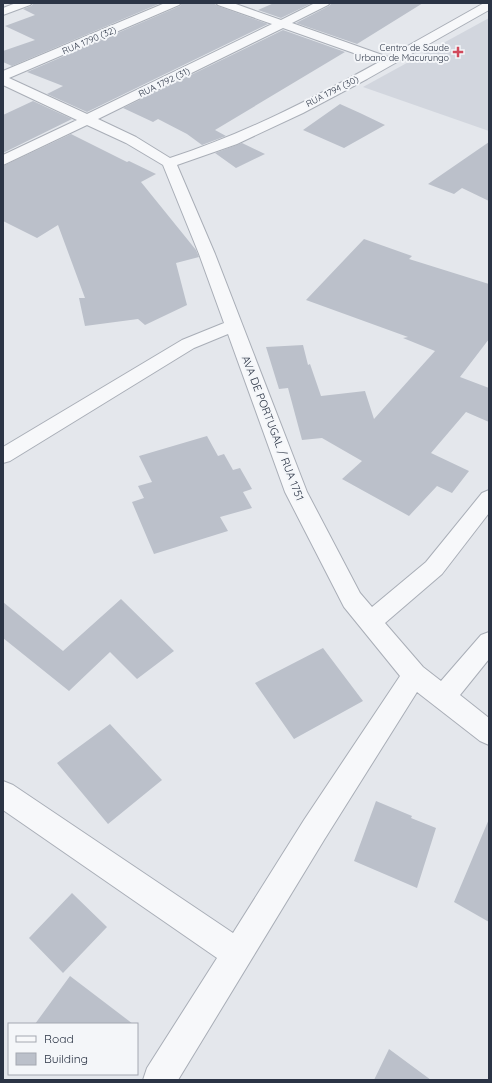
<svg xmlns="http://www.w3.org/2000/svg" width="492" height="1083" font-family="Quicksand,sans-serif">
<rect width="100%" height="100%" fill="#e4e7ec"/>
<path fill="#d2d6de" d="M489,18V131L363,87Z"/>
<path fill="#bbc0ca" d="M34,3H161L12,66L3,62V51L35,40L5,26L35,15L23,9L31,6Z
M182,3H213L218,6L268,24L87,112L47,94L63,86L27,72L180,6Z
M274,3H312L281,18L258,10Z
M332,3H423L357,44L296,23L329,6Z
M283,30L345,52L215,130L226,136L202,145L187,134L158,119L153,122L123,108Z
M33,101L72,119L3,153V115Z
M340,104L360,113L385,125L344,148L303,130Z
M71,134L127,162L129,161L156,174L141,182L196,250L199,257L176,263L187,305L145,325L138,319L85,326L79,298H85L58,225L37,238L3,221V166Z
M489,142V201L462,188L454,194L428,184Z
M242,143L265,154L236,168L215,153Z
M364,239L412,256L409,259L489,284V339L460,377L489,388V422L466,412L431,453L469,471L452,493L437,486L409,516L342,479L362,461L322,438L302,440L288,388L279,389L266,347L303,345L308,365L310,364L321,396L365,391L374,419L435,351L403,338L408,337L306,300Z
M207,436L218,456L224,454L233,470L240,468L252,489L243,492L252,508L220,517L228,531L154,554L132,502L144,498L138,486L152,482L139,456Z
M121,599L174,651L137,679L110,652L69,691L3,638V602L63,651Z
M323,648L363,701L294,739L255,683Z
M110,724L162,780L108,824L57,763Z
M376,801L412,816L411,818L436,828L417,888L354,861Z
M489,819V922L454,902Z
M72,893L107,927L63,973L29,938Z
M70,976L133,1024H35Z
M389,1049L431,1080H374Z"/>
<g fill="none" stroke-linecap="round" stroke-linejoin="round">
<g stroke="#a9aeb7" stroke-width="2">
<path id="street" d="M16,3H32L30,5L3,15V8Z
M165,3H181L179,5L9,78L87,114L272,24L218,5L216,3H233L281,20L315,3H330L328,5L292,23L388,57L484,3H489V10L367,79L303,113L237,144L177,165L215,254L307,492L360,593L372,607L426,562L482,493L489,490V513L442,574L385,623L423,667L441,681L481,635L489,632V659L460,695L489,718V745L480,741L417,692L324,840L178,1080H143L147,1068L217,958L3,810V781L13,785L233,933L304,820L400,676L344,607L285,492L228,334L194,348L10,461L3,463V447L182,340L224,323L199,254L163,165L126,143L87,125L3,165V155L77,120L3,85V71ZM283,28L379,62C312,99 244,134 170,158L136,137L98,119Z"/>
</g>
<use href="#street" fill="#f7f8fa" fill-rule="evenodd"/>
</g>
<path fill="#d1495b" stroke="#f4f6f9" stroke-width="1.5" d="M456 46h4v4h4v4h-4v4h-4v-4h-4v-4h4z"/>
<g text-anchor="middle" dominant-baseline="central" stroke-width="4" stroke-linejoin="round" paint-order="stroke">
<g font-size="9" fill="#2b3445" stroke="#f4f6f9">
<text transform="translate(89 40) rotate(-23)">RUA 1790 (32)</text>
<text transform="translate(164 82) rotate(-26)">RUA 1792 (31)</text>
<text transform="translate(332 91) rotate(-27)">RUA 1794 (30)</text>
</g>
<g font-size="9" fill="#2b3445" stroke="#f4f6f9" text-anchor="end">
<text x="449" y="47">Centro de Saude<tspan x="449" dy="10">Urbano de Macurungo</tspan></text>
</g>
<g font-size="11" fill="#2b3445" stroke="#f4f6f9">
<text transform="translate(273 428) rotate(69)">AVA DE PORTUGAL / RUA 1751</text>
</g>
</g>
<rect width="492" height="1083" fill="none" stroke="#2b3445" stroke-width="8"/>
<rect x="8" y="1023" width="130" height="52" fill="#f4f6f9" stroke="#a4a8b1"/>
<rect x="16" y="1036" width="20" height="6" fill="#f7f8fa" stroke="#a4a8b1"/>
<text x="44" y="1043" font-size="12" fill="#2b3445">Road</text>
<rect x="16" y="1053" width="20" height="12" fill="#bbc0ca" stroke="#a4a8b1"/>
<text x="44" y="1063" font-size="12" fill="#2b3445">Building</text>
</svg>
